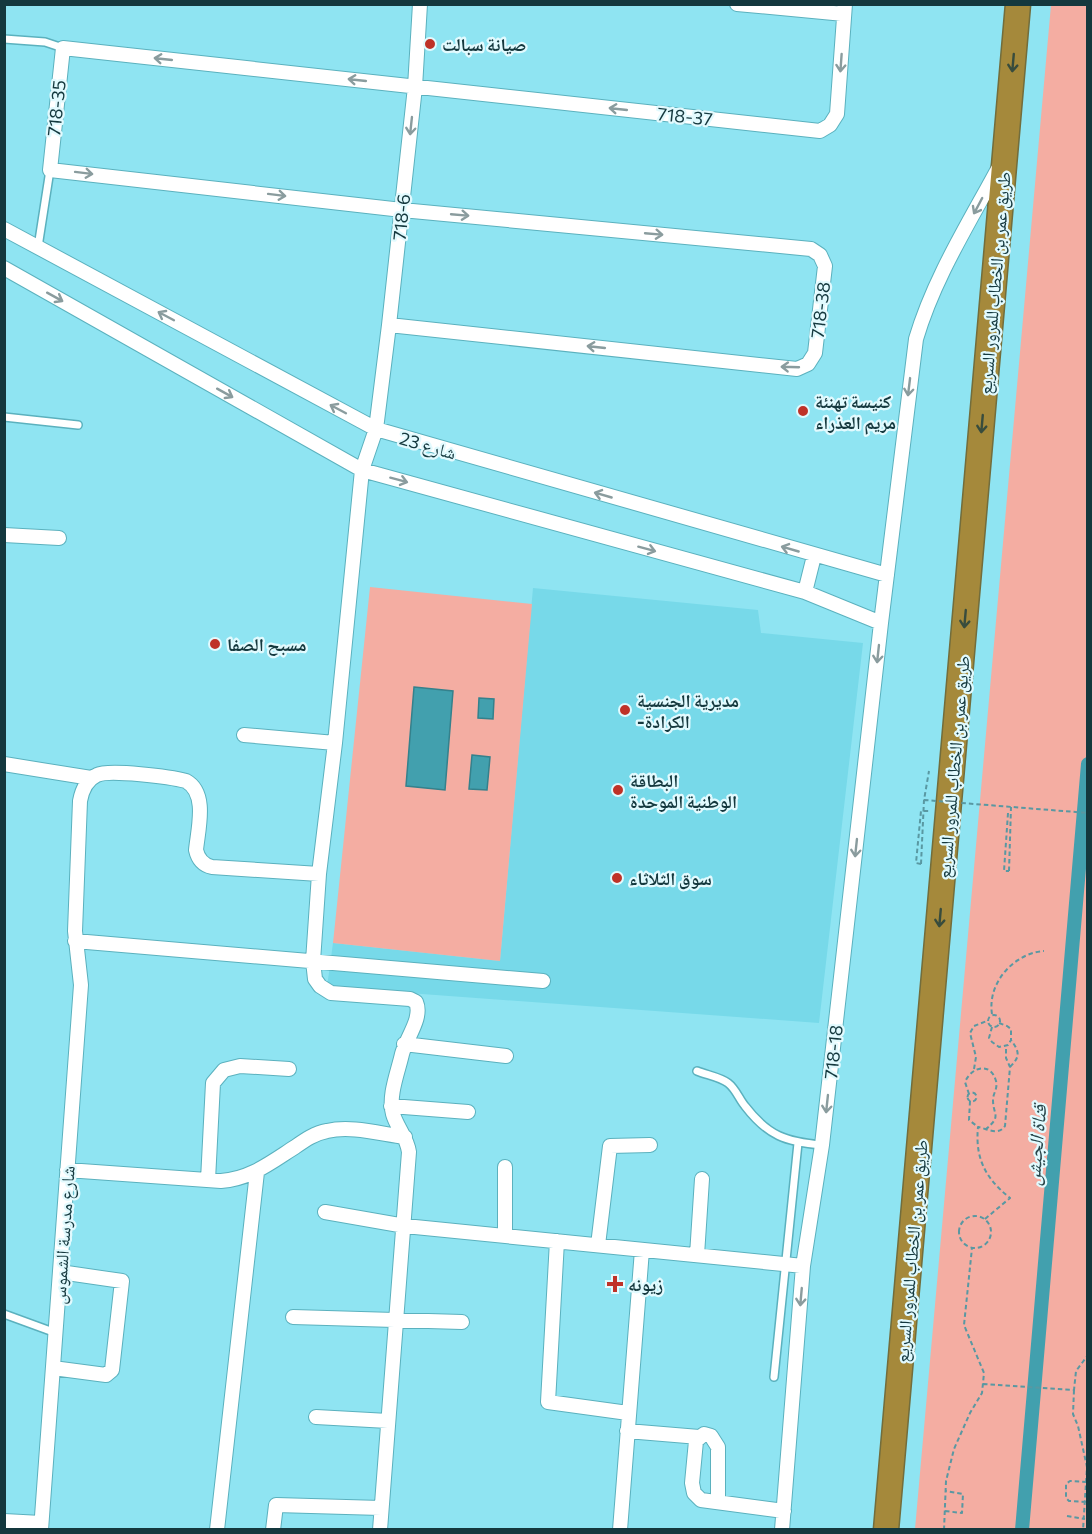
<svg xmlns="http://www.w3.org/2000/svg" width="1092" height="1534" font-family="Commissioner,'Noto Naskh Arabic',sans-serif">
<rect width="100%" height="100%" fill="#8fe4f2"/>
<path fill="#77d9e9" d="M533,588L758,610L761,633L863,643L819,1023L327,987L333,943L500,961Z"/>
<path fill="#f4ada2" d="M1051,5H1088L1087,1529H915Z
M370,587L532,604L500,961L333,943Z"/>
<path fill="#42a0ae" stroke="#34818c" stroke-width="1.5" d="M414,687L453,691L445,790L406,786Z
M479,698L494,699L493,719L478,718Z
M472,755L490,757L487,790L469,789Z"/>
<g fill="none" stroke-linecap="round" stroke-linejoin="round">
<path stroke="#42a0ae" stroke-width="14" d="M1022,1530L1088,764"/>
<g stroke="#5bb1be" stroke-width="10">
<path id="lane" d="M4,39L45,42L63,48
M38,247L50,170
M4,417L78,425
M697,1071C707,1075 720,1077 728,1083C736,1089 739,1099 745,1106C768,1136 786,1142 822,1145
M4,1314L56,1333
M774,1377L798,1143"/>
</g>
<g stroke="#5bb1be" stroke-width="16">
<path id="street" d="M737,4L844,14
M4,229L376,429L887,575
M4,268L362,470L805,592L881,623
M389,325L797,369L808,364L815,353L825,266L820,255L811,249L402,210L50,170L63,48L820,131L830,125L837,114L845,4
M4,535L59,538
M805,592L814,556
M244,735L335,743
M4,764L91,778
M75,941L543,981
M404,1044L506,1056
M391,1106L468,1112
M67,1170L221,1181C250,1179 270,1163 295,1147C305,1140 315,1133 327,1131C351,1125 381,1134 405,1137
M208,1180L213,1083L224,1070L240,1066L289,1069
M325,1212L405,1226L803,1266
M505,1236V1167
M557,1241L548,1402L628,1413
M598,1245L610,1146L650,1145
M697,1255L702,1179
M293,1317L462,1322
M53,1368L106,1375L112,1370L122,1281L60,1272
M316,1417L388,1421
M627,1431L699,1437
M718,1502V1447L711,1436L704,1434L696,1441L692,1483L694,1493L701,1500L784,1511
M4,1521L41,1523
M41,1530L81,985L75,931L80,801C82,790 86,780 97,775C109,769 171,777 186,781C208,793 198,829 196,850C198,859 203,865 212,867L319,874
M217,1530L257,1172
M273,1530L276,1505L381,1508
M380,1530L409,1152C407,1137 397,1128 393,1114C388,1096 398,1072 402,1054C406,1038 423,1018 416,1002L410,999L331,993L320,986L315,979L313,961L319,874L335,743L362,470L376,429L389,325L415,87L420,4
M620,1530L642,1250
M782,1530L803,1266L822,1145L881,623L916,339C934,278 969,223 999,167"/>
</g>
<g stroke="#726d3c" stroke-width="27">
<path id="highway" d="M886,1530L1018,4"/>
</g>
<path stroke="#5998a2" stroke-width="2" stroke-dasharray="4.5 3" stroke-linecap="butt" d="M1008,813L1004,871H1009
M921,864L916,863L921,811H929
M1009,871L1011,807
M992,1014C987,983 1014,953 1044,951
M988 1021a6 6 0 1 1 12 0a6 6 0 1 1-12 0Z
M992,1027L989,1038L992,1042L999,1047L1008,1045L1011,1040V1029L1007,1026L999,1023
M1010,1067C1020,1057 1020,1052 1011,1040
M974,1069L976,1057L970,1033L974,1026L987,1021
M967.5 1097a4.5 4.5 0 1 1 9 0a4.5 4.5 0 1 1-9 0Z
M969,1094L965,1082C972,1066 991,1062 996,1081C998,1089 993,1093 993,1100C993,1115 1002,1116 986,1129
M970,1101L969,1120L978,1127
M959 1232a16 16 0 1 1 32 0a16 16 0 1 1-32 0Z
M985,1219L1010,1198C985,1178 975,1158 978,1127C988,1129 998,1136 1005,1126L1010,1067L1006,1058V1046
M983,1384L1074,1390L1076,1371L1088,1355
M1074,1390L1073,1414L1078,1426L1087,1467L1083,1530
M1086,1502L1069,1501L1066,1498V1484L1070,1481L1086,1482
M945,1511L962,1513L963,1494L946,1491
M1067,1516L1085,1519
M944,1530L946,1481L954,1449L970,1413L982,1393L984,1373L964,1325L972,1248"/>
<use href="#lane" stroke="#fff" stroke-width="7"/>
<use href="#street" stroke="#fff" stroke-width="14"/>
<use href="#highway" stroke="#a5893b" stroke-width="24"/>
<path stroke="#5998a2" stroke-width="2" stroke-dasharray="4.5 3" stroke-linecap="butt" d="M924,800L1088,813
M921,864L924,800L929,771"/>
</g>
<defs><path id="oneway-shaft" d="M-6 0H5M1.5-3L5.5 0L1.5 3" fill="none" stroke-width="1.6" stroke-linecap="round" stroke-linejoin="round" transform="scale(1.5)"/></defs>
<g stroke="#8a9c9e">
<use href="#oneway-shaft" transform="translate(163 59) rotate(-174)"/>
<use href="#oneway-shaft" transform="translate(841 63) rotate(94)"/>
<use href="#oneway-shaft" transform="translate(357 80) rotate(-174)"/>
<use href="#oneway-shaft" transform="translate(618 109) rotate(-174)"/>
<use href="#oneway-shaft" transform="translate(411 126) rotate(96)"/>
<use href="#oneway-shaft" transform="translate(84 173) rotate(7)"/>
<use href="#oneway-shaft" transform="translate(277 195) rotate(7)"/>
<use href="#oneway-shaft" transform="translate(978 206) rotate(118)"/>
<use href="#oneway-shaft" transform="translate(460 215) rotate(5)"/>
<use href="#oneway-shaft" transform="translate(654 234) rotate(5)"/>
<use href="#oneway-shaft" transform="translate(55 297) rotate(29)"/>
<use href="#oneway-shaft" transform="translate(166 316) rotate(-152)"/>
<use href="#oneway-shaft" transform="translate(596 347) rotate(-174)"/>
<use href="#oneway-shaft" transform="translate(790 367) rotate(-178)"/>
<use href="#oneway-shaft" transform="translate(909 387) rotate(97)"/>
<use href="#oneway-shaft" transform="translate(225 393) rotate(29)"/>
<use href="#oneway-shaft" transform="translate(338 409) rotate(-152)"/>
<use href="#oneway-shaft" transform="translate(399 480) rotate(15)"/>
<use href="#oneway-shaft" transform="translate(603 495) rotate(-164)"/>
<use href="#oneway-shaft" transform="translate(647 549) rotate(15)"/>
<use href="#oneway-shaft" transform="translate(790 549) rotate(-164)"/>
<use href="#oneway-shaft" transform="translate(878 654) rotate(96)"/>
<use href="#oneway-shaft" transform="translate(856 848) rotate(96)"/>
<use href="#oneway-shaft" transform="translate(827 1104) rotate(96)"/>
<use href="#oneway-shaft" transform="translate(801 1297) rotate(95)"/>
</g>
<g stroke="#384c3d">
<use href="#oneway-shaft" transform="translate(1013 63) rotate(95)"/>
<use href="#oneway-shaft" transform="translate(982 424) rotate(95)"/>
<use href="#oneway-shaft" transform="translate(965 619) rotate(95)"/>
<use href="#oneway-shaft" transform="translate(940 918) rotate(95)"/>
</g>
<g fill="#bf3228" stroke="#e2fafe" stroke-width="2">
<circle cx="430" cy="44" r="6"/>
<circle cx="803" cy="411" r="6"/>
<circle cx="215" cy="644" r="6"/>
<circle cx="625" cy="710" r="6"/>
<circle cx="618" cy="790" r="6"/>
<circle cx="617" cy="878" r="6"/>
<path d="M612 1275h6v6h6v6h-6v6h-6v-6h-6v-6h6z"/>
</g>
<g text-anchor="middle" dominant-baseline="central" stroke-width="4.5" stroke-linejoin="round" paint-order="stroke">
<g font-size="18" font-weight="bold" fill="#14383e" stroke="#e2fafe" text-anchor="start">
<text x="442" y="44">صيانة سبالت</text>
<text x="815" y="401">كنيسة تهنئة<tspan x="815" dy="21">مريم العذراء</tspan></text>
<text x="227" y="644">مسبح الصفا</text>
<text x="637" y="700">مديرية الجنسية<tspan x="637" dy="21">-الكرادة</tspan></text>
<text x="630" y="780">البطاقة<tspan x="630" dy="21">الوطنية الموحدة</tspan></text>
<text x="629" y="878">سوق الثلاثاء</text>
<text x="628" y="1284">زيونه</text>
</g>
<g font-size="18" fill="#14383e" stroke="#e2fafe">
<text transform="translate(56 108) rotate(-84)">718-35</text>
<text transform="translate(685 116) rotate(6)">718-37</text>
<text transform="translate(401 217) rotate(-84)">718-6</text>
<text transform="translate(994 283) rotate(-85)">طريق عمر بن الخطاب للمرور السريع</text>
<text transform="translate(820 310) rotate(-83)">718-38</text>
<text transform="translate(428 445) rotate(16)">شارع 23</text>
<text transform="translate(953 767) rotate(-85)">طريق عمر بن الخطاب للمرور السريع</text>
<text transform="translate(833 1052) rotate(-84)">718-18</text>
<text transform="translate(63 1235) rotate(-86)">شارع مدرسة الشموس</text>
<text transform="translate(911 1251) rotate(-85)">طريق عمر بن الخطاب للمرور السريع</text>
</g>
<g font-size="20" font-style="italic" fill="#28454a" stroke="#e2fafe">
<text transform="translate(1035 1145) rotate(-85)">قناة الجيش</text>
</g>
</g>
<rect width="1092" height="1534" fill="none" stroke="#14383e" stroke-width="12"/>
</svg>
